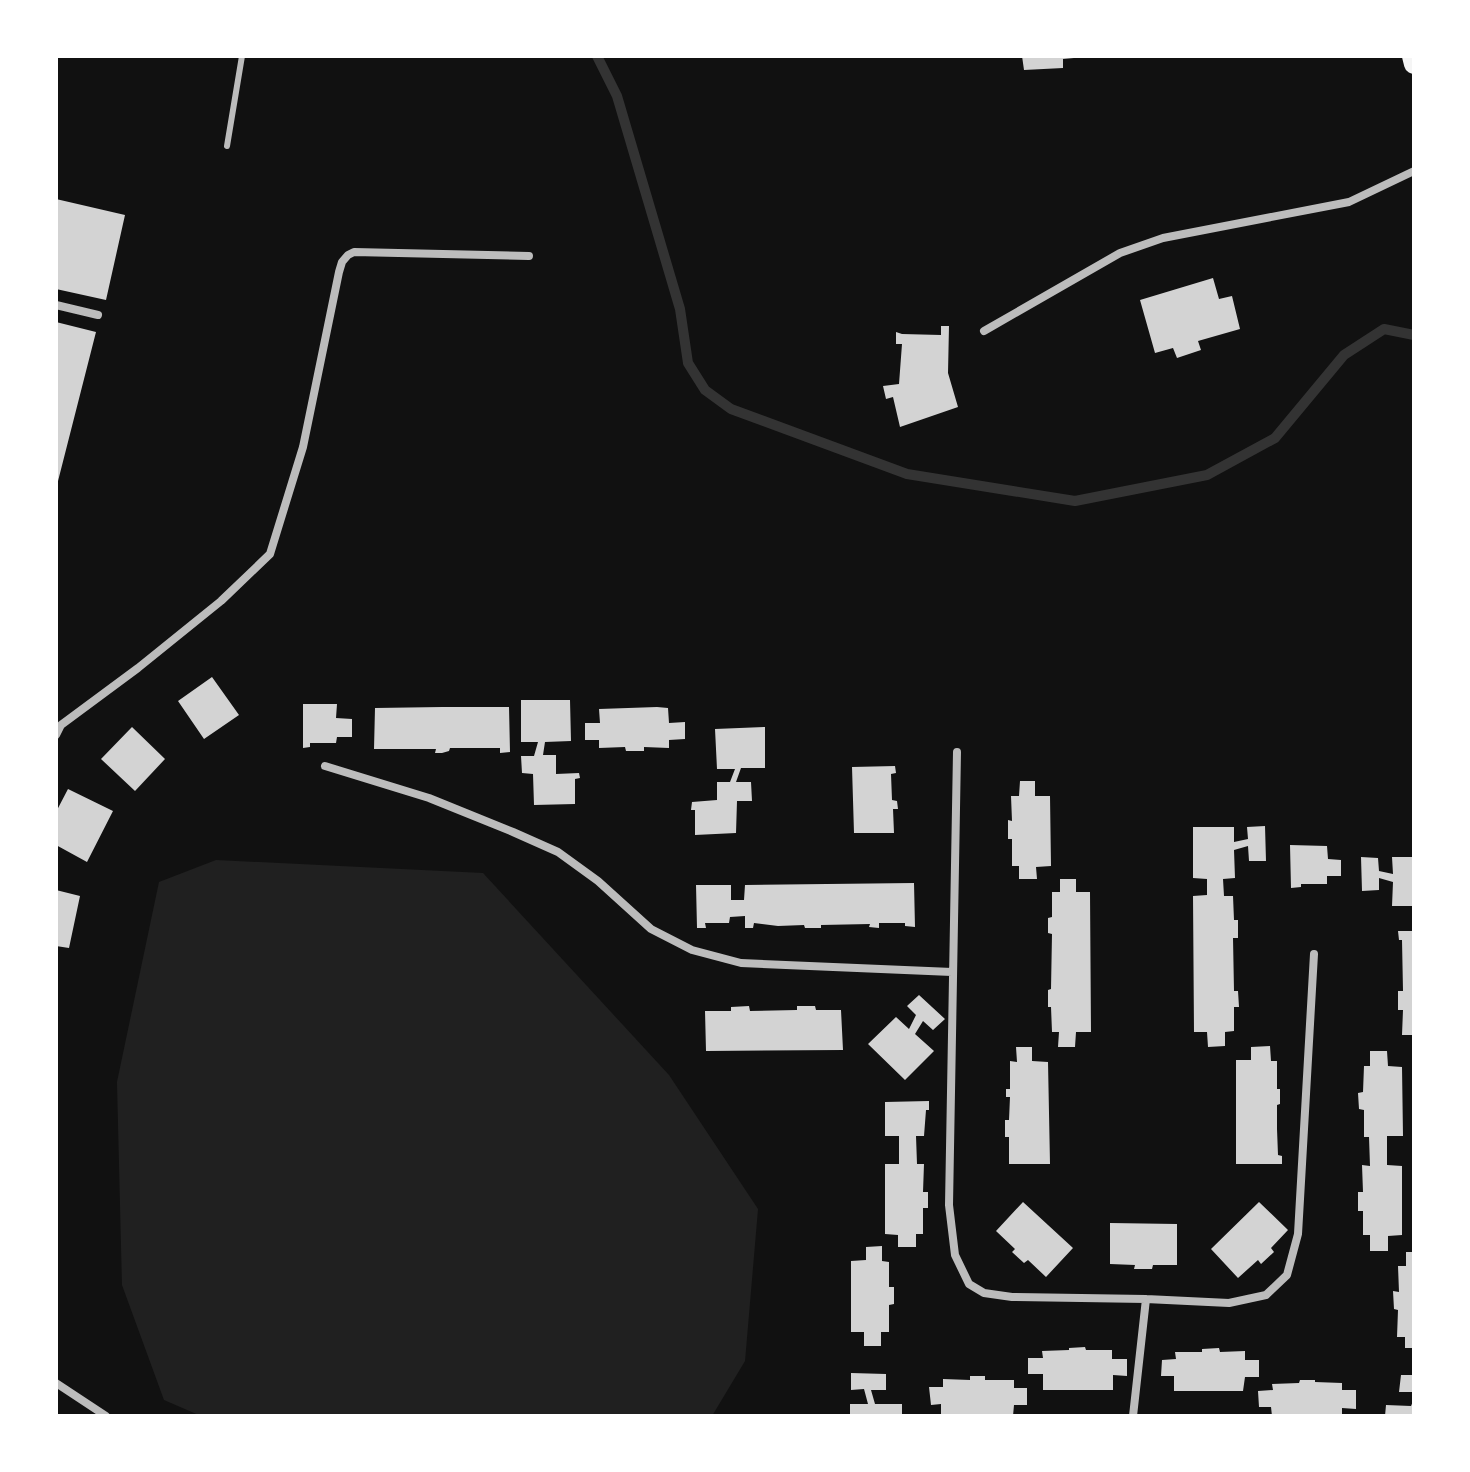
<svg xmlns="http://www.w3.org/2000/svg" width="1470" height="1472" font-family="Signika,sans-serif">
<rect width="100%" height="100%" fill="#111"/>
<path fill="#202020" d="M216,860L483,873L669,1075L758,1209L745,1361L712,1416H201L164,1400L122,1285L117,1082L159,882Z"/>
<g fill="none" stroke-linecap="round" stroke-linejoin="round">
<path stroke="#333" stroke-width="10" d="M597,56L617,96L680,309L688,363L705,390L731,409L907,474L1075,501L1207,475L1275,438L1344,355L1384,329L1414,335"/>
</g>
<path fill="#d3d3d3" d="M1022,56H1074V58L1063,59V68L1024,70Z
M56,199L125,215L106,300L56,289Z
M1213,278L1219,299L1232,296L1240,329L1198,341L1201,350L1177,358L1173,348L1155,353L1140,300Z
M56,322L96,332L57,485H56Z
M941,326H949L948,373L958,407L900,427L893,397L886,399L883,386L899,384L902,344H896V332L902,334L941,335Z
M212,677L239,715L204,739L178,701Z
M521,700H570L571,741L545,742L543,755H556V774L579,773L580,778L575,779V804L534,805L533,774L522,773L521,756H534L538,742H521Z
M303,704H337L336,718L352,719V737H337L336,743H310V747L303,748Z
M442,707H509L510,752L500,753V748H450L449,751L442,753H435L436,749H374L375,708Z
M657,707L668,708L669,723L685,722V739L669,740V748L644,747V751H626L625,747L599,748V740H585V723H600L599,709Z
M132,727L165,759L135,791L101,759Z
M765,727V768H741L736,782H751L752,801H737L736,833L695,835V810H691L692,802L717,800V782H730L735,769H717L715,729Z
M895,766L896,773L891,774L892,800L897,801L898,809H893L894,833H854L852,767Z
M1020,781H1035V796H1050L1051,866L1036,867L1037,879H1019V866H1012V839H1008V820L1012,821L1011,796H1019Z
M68,789L113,811L87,862L56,845V812Z
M1265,826L1266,861H1249L1248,846L1234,850L1235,878L1223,879L1224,896H1233L1234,920H1238V938H1233L1234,991H1238L1239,1007H1234V1031L1225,1032V1046L1208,1047L1207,1032H1194L1193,896L1207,895V879L1193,878V827H1234V842L1248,839L1247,827Z
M1290,845L1327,846L1328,859L1341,860V876H1327V884H1301V887L1291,888Z
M1361,857L1378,858L1379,871L1393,874L1392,857H1414V906H1392L1393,882L1379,878V890L1362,891Z
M1060,879H1076V892H1090L1091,1032H1076L1075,1047H1058L1059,1032H1052L1051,1007H1048V990L1051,989L1052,934L1048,933V918L1052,917V892H1060Z
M914,883L915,927L905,926V923H879V928L869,927L870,924L821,925V928H805L804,925L778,926L754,923L753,928H745V916L730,917L729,923H705L706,928H697L696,885H731V900H744L745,885Z
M56,890L80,896L69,948L56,946Z
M1398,931H1414V1035H1402L1403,1010H1398V991H1403L1402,940H1399Z
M919,995L945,1019L933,1030L923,1021L915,1034L934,1051L905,1080L868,1044L896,1017L909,1029L916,1015L907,1006Z
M749,1006L750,1011L797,1010V1006H815L816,1010H841L843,1050L706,1051L705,1011H731V1007Z
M1270,1046L1271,1061H1277V1089H1280V1104L1277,1105V1129L1278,1155L1282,1156V1164H1236V1060H1251V1047Z
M1016,1047H1032V1061L1048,1062L1050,1164H1009V1137H1005V1120H1009L1010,1097H1006V1089H1010V1061L1017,1062Z
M1370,1051H1387L1388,1066L1402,1067L1403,1136H1387V1165L1402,1166V1235L1388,1236V1251H1370V1235H1363V1211H1358V1192H1363L1362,1165L1370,1166L1369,1137H1364V1110L1359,1109L1358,1093L1363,1092L1364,1066H1370Z
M929,1101V1110H926L924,1136H916L917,1164H924L923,1192H928V1208H923V1234H916V1247H898V1235L885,1234V1164H899V1136H885V1102Z
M1023,1202L1073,1248L1046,1277L1028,1260L1024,1263L1012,1252L1015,1249L996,1231Z
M1259,1202L1288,1230L1271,1248L1274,1252L1261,1264L1258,1260L1238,1278L1211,1249Z
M1110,1223L1177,1224V1265H1153L1152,1269H1134L1135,1265L1110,1264Z
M882,1246V1261L889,1262V1287H894V1304L889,1305V1332H881V1346H864V1332H851V1261L866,1260V1247Z
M1406,1252H1414V1348H1405V1337H1397L1398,1310L1394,1309L1393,1291L1399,1292L1398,1266H1406Z
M1085,1347L1086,1350H1112V1359H1127V1376L1113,1375V1390H1043V1374H1028V1358H1043L1042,1351L1069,1350V1348Z
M1219,1348L1220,1352L1245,1351V1360H1259V1377H1245L1243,1391H1174V1376H1161L1162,1360L1176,1359L1175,1352H1202V1349Z
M851,1373L886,1374V1390H871L875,1404H902V1416H850V1404H868L864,1389L851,1390Z
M1401,1375H1414V1392H1399Z
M970,1376H985V1380H1014V1388H1027V1405H1014L1013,1416H941V1404L931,1405L929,1387H943V1379L970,1380Z
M1300,1380H1315V1382L1342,1383V1390H1356V1409L1342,1408V1416H1272L1271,1407H1259L1258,1391L1273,1390L1272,1384L1299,1383Z
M1414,1399V1416H1385L1386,1405L1411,1406Z"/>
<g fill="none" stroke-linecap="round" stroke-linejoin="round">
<path stroke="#bcbcbc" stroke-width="6" d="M227,146L242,56"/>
<path stroke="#bcbcbc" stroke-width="8" d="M56,305L98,315
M984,331L1120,253L1163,238L1349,202L1414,171
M56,735L61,725L138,668L221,601L270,554L303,447L339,272L342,262L348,255L354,252L529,256
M957,752L949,1205L955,1255L969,1284L984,1293L1012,1297L1146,1299L1229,1303L1266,1295L1287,1275L1298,1234L1314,954
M325,766L429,798L513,832L558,852L598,881L651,929L692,950L741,963L952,972
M56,1383L106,1416
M1133,1416L1146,1299"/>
<path stroke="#f5f5f5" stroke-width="20" d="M1412,56L1414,64"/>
</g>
<rect width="1470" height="1472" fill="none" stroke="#ffffff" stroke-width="116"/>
</svg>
